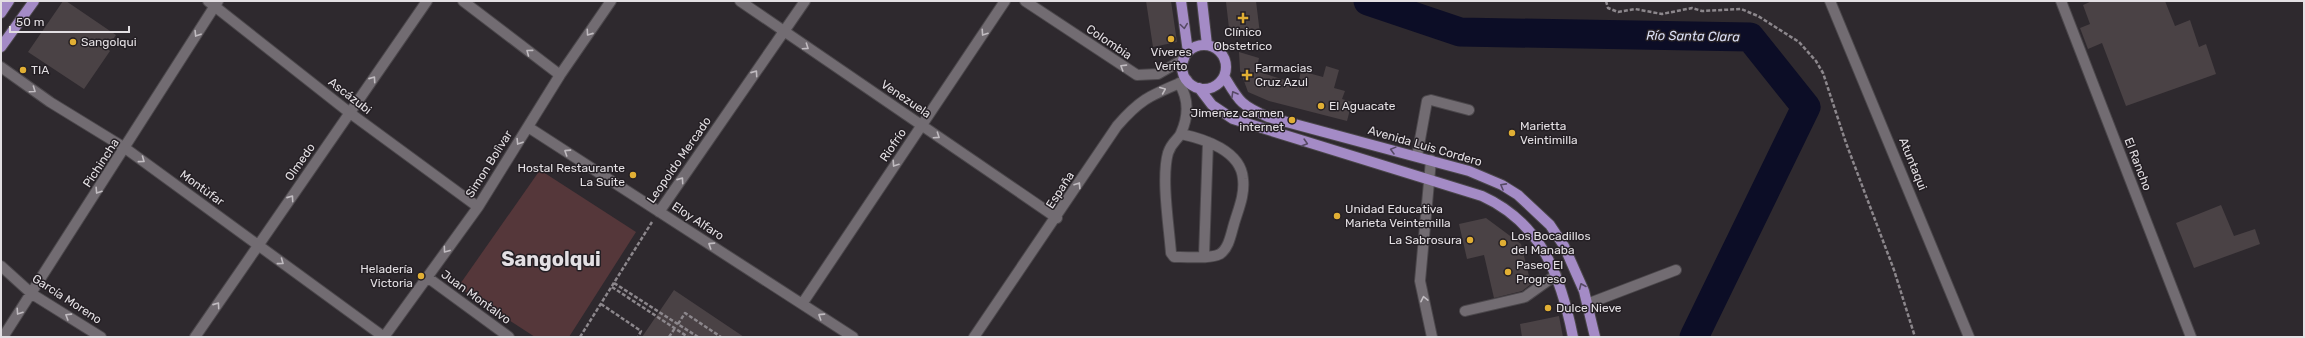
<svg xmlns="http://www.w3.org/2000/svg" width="2305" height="338" font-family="Rubik,sans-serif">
<rect width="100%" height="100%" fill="#2e292e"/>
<path fill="#55373a" d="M540,170L636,232L569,337H535L458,287Z"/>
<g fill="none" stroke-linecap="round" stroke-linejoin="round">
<path stroke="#0c0d26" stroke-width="29" d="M1368,1L1460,32L1750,37L1806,107L1694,337"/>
</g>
<path fill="#4a4245" d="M63,1H66L116,35L107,48L110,51L84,89L28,52Z
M1146,1H1171L1177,42L1153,47Z
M1256,1L1260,34L1230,37L1226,2Z
M2092,1H2165L2175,26L2190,20L2199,47L2206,44L2216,74L2126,106L2102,43L2088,49L2080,28L2090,24L2083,5Z
M1239,52L1259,58L1257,68L1261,69L1259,72L1298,84L1301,71L1323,77L1326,66L1339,70L1334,88L1345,91L1342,99L1352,102L1347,121L1269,101L1248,92L1240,70Z
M2221,205L2234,236L2255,229L2260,244L2194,268L2176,223Z
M1486,218L1521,244L1531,284L1522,291L1494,298L1484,255L1467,259L1459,224Z
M674,290L744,337H642Z
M1559,316L1563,337H1522L1520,324Z"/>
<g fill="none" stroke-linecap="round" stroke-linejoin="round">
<g stroke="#4b474b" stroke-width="12">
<path id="minor" d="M208,1L350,113L478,207
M463,1L560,75
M740,1L1057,218
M1025,1L1137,75L1158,74L1184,59
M1830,1L1969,337
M2061,1L2191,337
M1,67L50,102L125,148L384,337L478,207L560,75L611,1
M1179,83C1189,99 1189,115 1181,133C1179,139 1172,141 1168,153C1161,178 1169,226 1171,253L1174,257H1180C1191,257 1210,259 1220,254C1229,248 1231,234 1234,224C1238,210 1245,195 1243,179C1241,151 1205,139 1181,134
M528,127L853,337
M1417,156L1427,101L1431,100L1469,110
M1431,160L1420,281L1432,337
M659,212L805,1
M1204,256L1208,142
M1,266L32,294L101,337
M427,277L509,337
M802,304L1005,1
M1587,304L1676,270
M1465,311L1525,297L1556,275
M3,337L218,1
M195,337L427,1
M974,337L1117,126C1142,97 1152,95 1187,80"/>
</g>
<g stroke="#4b474b" stroke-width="12">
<path id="major" d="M1181,1L1188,52
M1202,1L1207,45
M1,13L9,1
M1182 67a22 22 0 1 1 44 0a22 22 0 1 1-44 0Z
M1,47L34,1
M1224,76C1239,101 1240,105 1268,117L1469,171L1502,185L1518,195L1550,225L1564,246L1584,291L1595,337
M1199,88L1212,105L1233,119L1482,196C1542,223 1561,277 1573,337"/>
</g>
<path stroke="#8c878c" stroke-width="2.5" stroke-dasharray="4 2" stroke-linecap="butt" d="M1606,1L1608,8L1618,12L1635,9L1662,14L1692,8L1702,11L1741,9L1758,16L1799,42L1816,61L1823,73L1846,143L1894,270L1915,337
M614,283L698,337
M612,287L688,337
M601,304L641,331L638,337
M678,324L685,313L721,337
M580,337L652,222
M669,337L675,328"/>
<use href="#minor" stroke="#726c72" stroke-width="10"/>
<use href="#major" stroke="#a48bc6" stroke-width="10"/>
</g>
<defs><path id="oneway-chevron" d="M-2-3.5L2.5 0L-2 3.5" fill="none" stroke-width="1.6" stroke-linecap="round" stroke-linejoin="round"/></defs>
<g stroke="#574a65">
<use href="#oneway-chevron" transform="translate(1184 26) rotate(82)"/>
<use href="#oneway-chevron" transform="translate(1234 94) rotate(-120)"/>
<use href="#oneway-chevron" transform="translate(1305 143) rotate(17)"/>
<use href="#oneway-chevron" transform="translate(1393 150) rotate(-165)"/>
<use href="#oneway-chevron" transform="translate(1503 186) rotate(-151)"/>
<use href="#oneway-chevron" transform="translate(1582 286) rotate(-113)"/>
</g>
<g stroke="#c1bcc1">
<use href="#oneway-chevron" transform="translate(589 33) rotate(125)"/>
<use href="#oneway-chevron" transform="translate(984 33) rotate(124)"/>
<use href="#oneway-chevron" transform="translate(197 34) rotate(122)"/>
<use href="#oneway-chevron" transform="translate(806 47) rotate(34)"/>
<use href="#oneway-chevron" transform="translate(529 52) rotate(-143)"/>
<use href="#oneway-chevron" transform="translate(1123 67) rotate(-148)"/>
<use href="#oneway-chevron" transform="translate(755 73) rotate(-55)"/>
<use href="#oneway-chevron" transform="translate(373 79) rotate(-55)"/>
<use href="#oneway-chevron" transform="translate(33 90) rotate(35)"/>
<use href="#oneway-chevron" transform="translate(1163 90) rotate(-23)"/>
<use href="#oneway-chevron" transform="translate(937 136) rotate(34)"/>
<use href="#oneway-chevron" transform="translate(519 142) rotate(122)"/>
<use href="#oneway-chevron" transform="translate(567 152) rotate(-147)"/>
<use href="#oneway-chevron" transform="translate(142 160) rotate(36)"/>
<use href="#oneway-chevron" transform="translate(895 164) rotate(124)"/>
<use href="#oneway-chevron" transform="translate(681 180) rotate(-55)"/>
<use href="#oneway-chevron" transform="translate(1078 185) rotate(-57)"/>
<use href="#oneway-chevron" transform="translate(98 191) rotate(123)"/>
<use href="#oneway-chevron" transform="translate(291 198) rotate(-55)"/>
<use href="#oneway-chevron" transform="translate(711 245) rotate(-147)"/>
<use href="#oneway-chevron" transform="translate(446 250) rotate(126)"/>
<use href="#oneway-chevron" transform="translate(281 262) rotate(36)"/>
<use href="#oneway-chevron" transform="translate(1424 299) rotate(-102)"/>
<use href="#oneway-chevron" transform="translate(217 305) rotate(-55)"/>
<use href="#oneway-chevron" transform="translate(19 312) rotate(124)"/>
<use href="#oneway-chevron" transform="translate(68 316) rotate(-148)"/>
<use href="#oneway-chevron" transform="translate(821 316) rotate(-147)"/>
</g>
<g fill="#e1af34" stroke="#241f24" stroke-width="1.5">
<path d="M1241 12h4v4h4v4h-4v4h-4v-4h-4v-4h4z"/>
<circle cx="1171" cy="39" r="4"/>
<circle cx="73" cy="42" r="4"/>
<circle cx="23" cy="70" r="4"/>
<path d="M1245 69h4v4h4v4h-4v4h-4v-4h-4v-4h4z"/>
<circle cx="1321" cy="106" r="4"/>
<circle cx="1292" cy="120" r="4"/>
<circle cx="1512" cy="133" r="4"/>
<circle cx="633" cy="175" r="4"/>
<circle cx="1337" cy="216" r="4"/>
<circle cx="1470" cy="240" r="4"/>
<circle cx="1503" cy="243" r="4"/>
<circle cx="1508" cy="272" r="4"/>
<circle cx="421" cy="276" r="4"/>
<circle cx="1548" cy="308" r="4"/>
</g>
<g text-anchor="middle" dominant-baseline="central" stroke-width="3" stroke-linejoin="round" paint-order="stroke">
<g font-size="12" fill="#e3dfe3" stroke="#241f24" text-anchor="start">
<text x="1243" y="32" text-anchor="middle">Clínico<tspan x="1243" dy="14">Obstetrico</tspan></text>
<text x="81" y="42">Sangolqui</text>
<text x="1171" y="52" text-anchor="middle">Víveres<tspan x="1171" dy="14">Verito</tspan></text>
<text x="1255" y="68">Farmacias<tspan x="1255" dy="14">Cruz Azul</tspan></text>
<text x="31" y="70">TIA</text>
<text x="1329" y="106">El Aguacate</text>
<text x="1284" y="113" text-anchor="end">Jimenez carmen<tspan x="1284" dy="14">internet</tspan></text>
<text x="1520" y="126">Marietta<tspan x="1520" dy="14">Veintimilla</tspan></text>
<text x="625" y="168" text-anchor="end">Hostal Restaurante<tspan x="625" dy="14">La Suite</tspan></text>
<text x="1345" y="209">Unidad Educativa<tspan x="1345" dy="14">Marieta Veintemilla</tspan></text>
<text x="1511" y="236">Los Bocadillos<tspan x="1511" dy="14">del Manaba</tspan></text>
<text x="1462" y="240" text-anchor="end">La Sabrosura</text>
<text x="1516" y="265">Paseo El<tspan x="1516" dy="14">Progreso</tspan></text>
<text x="413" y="269" text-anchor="end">Heladería<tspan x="413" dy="14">Victoria</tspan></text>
<text x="1556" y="308">Dulce Nieve</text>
</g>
<g font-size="12" fill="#e3dfe3" stroke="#241f24">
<text transform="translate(1109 42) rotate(34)">Colombia</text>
<text transform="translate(350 96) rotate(38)">Ascázubi</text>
<text transform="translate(906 99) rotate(34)">Venezuela</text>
<text transform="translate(893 145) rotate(-56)">Riofrío</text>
<text transform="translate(1425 146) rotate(16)">Avenida Luis Cordero</text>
<text transform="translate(679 160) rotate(-55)">Leopoldo Mercado</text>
<text transform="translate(300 162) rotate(-55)">Olmedo</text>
<text transform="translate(101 163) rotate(-57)">Pichincha</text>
<text transform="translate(489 164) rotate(-58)">Simon Bolìvar</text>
<text transform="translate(1913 164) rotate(68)">Atuntaqui</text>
<text transform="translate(2138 164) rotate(69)">El Rancho</text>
<text transform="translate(202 188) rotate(36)">Montùfar</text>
<text transform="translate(1060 190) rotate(-57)">España</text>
<text transform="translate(698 221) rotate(33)">Eloy Alfaro</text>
<text transform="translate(476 297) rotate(36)">Juan Montalvo</text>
<text transform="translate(67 299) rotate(33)">García Moreno</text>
</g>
<g font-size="13" font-style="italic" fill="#dadef5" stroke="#241f24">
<text transform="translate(1693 36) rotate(1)">Río Santa Clara</text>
</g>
<g font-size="20" font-weight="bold" fill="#e3dfe3" stroke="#241f24">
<text x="551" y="259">Sangolqui</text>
</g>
</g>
<rect width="2305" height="338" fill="none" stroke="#e3dfe3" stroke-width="4"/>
<path d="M10 26v6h119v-6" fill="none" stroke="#e3dfe3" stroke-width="2"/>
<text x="16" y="26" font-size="12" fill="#e3dfe3" stroke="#241f24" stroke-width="3" paint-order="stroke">50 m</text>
</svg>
